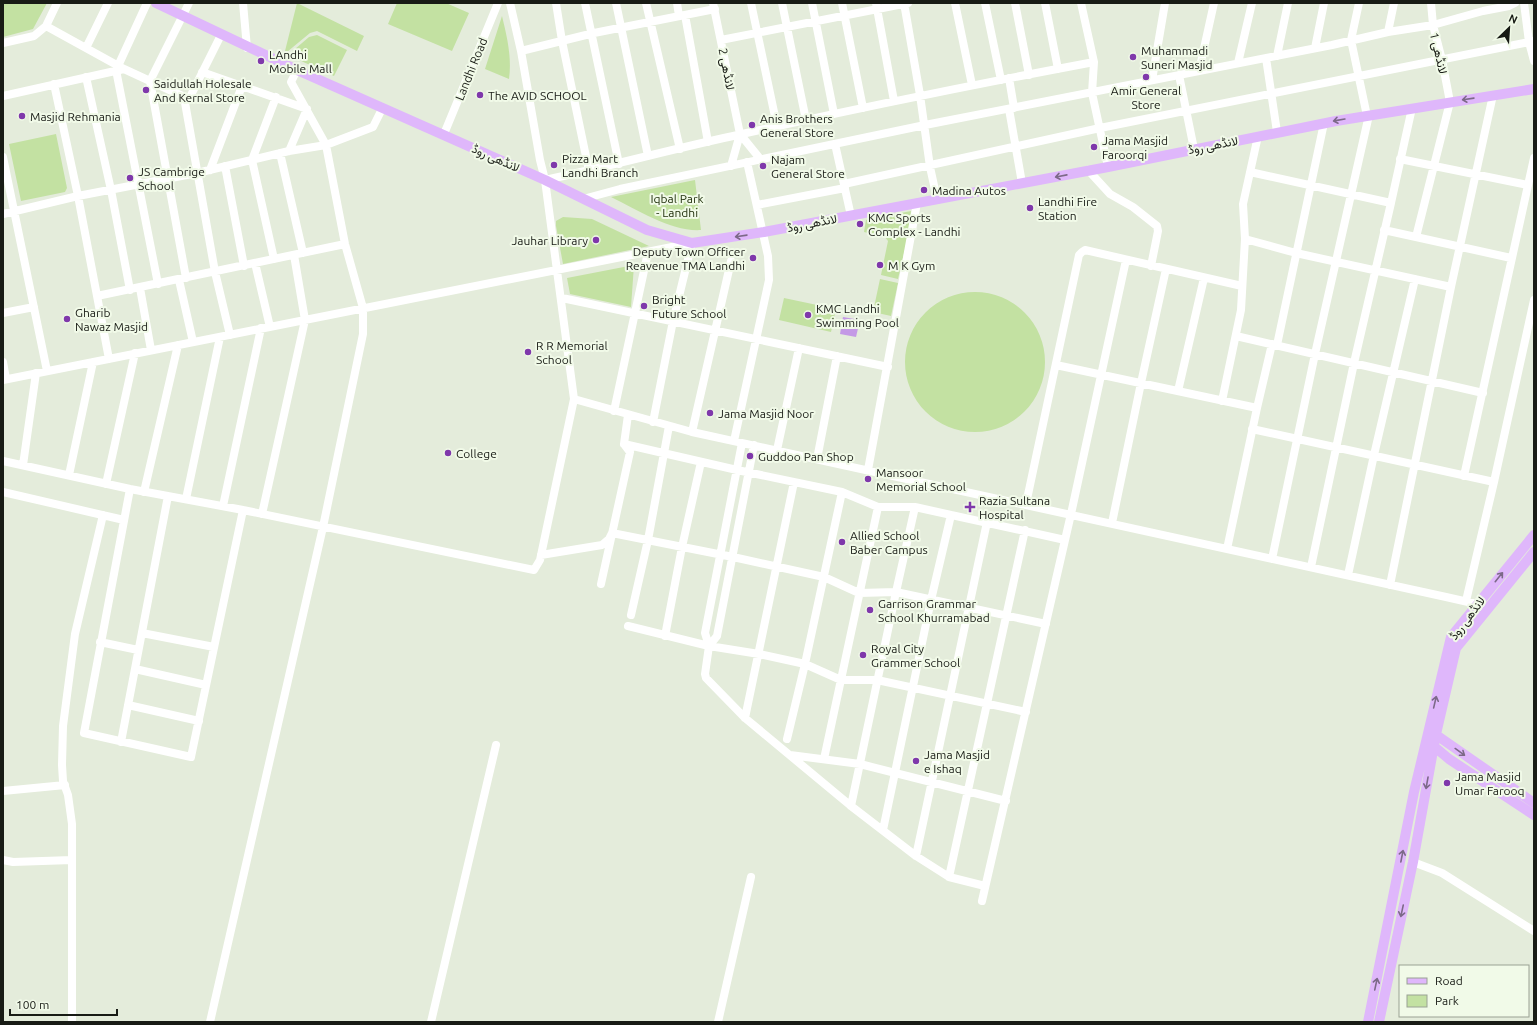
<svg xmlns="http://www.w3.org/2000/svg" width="1537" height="1025" font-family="Ubuntu,Vazirmatn,sans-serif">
<rect width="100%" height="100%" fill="#e4ecdb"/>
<path fill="#c3e1a2" d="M3,3H47L33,29L3,37Z
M297,3L364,36L357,51L317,31L310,33L287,52L285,51Z
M397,3H446L469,13L452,51L388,24Z
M502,16C507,37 512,57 509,79L485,69Z
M317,35L347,50L334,76L288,55L309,37Z
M56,134L67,188L65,192L21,201L9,144Z
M695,180L701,230C672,232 638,210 611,197Z
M911,211L906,245L898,279L881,275L888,241L885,237L864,232L866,220Z
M563,217L592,219L649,246L563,264L556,226V221Z
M634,265L631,307L570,294L567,278Z
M880,279L898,283L891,316L873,312Z
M905 362a70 70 0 1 1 140 0a70 70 0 1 1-140 0Z
M784,298L836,309L831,332L779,320Z"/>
<path fill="#c499e6" d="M843,317L860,320L856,337L840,334Z"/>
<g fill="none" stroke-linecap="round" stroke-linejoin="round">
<path stroke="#fff" stroke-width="8" d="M243,3L247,48
M556,3L562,41L589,171
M585,3L619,164
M616,3L648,156
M646,3L680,149
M677,3L679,16
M713,3L740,134L731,166
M751,3L777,126
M782,3L806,120
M812,3L834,114
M842,3L863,108
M876,3L894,101
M904,3L920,95L930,167L937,199
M955,3L972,85
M985,3L1001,80
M1015,3L1029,75
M1045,3L1058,69
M1081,3L1094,62L1092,93L1108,167
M1359,3L1351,40L1367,116
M1524,3L1529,42L1534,61
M685,15L708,142
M46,26L124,69
M1388,32L1394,3
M721,40L908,3
M3,43L34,36L46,26L57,3
M86,48L108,3
M1315,48L1324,3
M521,51L594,33L715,9
M1277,56L1288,3
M1266,58L1277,132
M1238,63L1252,3
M118,66L147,3
M116,70L158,284
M1199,71L1214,3
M202,72L307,109L289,151
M1179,75L1194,149
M86,77L111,190L130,290
M1009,78L1014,108
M1152,80L1165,3
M54,84L78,196L109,359
M3,96L124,69L189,99L221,35
M184,97L215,272L230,335
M1009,109L1022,183
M444,134L498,3
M740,134L761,160
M835,144L851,216
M280,153L303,253
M3,157L47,371
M1400,159L1528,185
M225,166L244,266
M210,170L242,86
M1088,170L1110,194L1133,207L1157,226L1158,231L1151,266
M1250,172L1391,203L1354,363L1311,567
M545,180C611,166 676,148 742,134C859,108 977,84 1094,62
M844,184L1100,128L1534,41
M583,199L620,189L925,125L1332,45L1388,32L1433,25L1483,11L1509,6L1515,3
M1391,203L1412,108
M757,205L845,188
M3,214L78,196L197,173L289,151L326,145L373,127L382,109
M1384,230L1511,258
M1416,237L1450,102L1442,60L1433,25L1431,3
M1245,239L1296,253L1451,287L1493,95
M274,259L252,160L276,97
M255,263L270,327
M186,278L150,81L189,3
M179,280L193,342
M140,288L151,350
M97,296L345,244
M562,298L888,367
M3,313L34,307
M1236,336L1483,393
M1277,345L1324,123
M3,362L6,379
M1056,365L1257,408
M3,380L692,243L673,321L653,422
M1178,391L1204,278
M574,399L692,432L1446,597L1477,604L1486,610
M1222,401L1241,310L1245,239L1243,204L1258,136
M614,411L648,252
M1252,429L1494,482
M692,432L731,261
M734,441L769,280L768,256L747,162
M624,444L737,470L842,492L878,507H915L1065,540
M754,445L717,636L709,646L705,674L706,678L745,718L851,806L916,856L949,877L985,886
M777,450L799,348
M817,459L837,356
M3,461L130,489L243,510L534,570L540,560L574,399L545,180L540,160L521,51L510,3
M23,465L36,373
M868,470L917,203
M69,475L93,362
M1464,476L1534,158
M106,484L135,353
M130,489L84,733L191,757L243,510
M3,492L124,520
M144,492L178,345
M186,499L220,337
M1026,504L1079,255L1082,252L1085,250L1242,286
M223,506L261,328
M262,514L305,320L294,255
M1112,523L1141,383L1166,269
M1227,549L1257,408L1272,344
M541,555L602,545L609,539L612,533L733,557L824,577L859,593L896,592L1046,624
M1272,559L1315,354L1369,115
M1348,575L1374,455L1415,279
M601,584L630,452L624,444L628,415
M1390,585L1451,287
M1466,601L1494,482L1534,300
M631,615L648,540L669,426
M628,626L709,646L759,654L805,664L841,680H877L1026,712
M142,633L214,647
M665,636L682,547L701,462
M100,642L138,650
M709,646L705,633L742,443
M135,669L206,685
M128,705L199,721
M745,718L794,482
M787,739L805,664L842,492
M121,742L168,496
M790,755L860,764L1006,801
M824,759L878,507
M3,791L65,785
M851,806L896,592L915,507
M883,830L931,600L951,515
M916,856L987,522
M3,860L13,862L72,860
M1413,862L1442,873L1534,931
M949,877L1025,530
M982,901L1071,514L1126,260
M72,1022V824L68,795L63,781L62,765L63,726L75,634L103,515
M210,1022L323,527L363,334V308L345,244L326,145L291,82L297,70
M431,1022L496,745
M718,1022L751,877"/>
<path stroke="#dfb7fb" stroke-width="10" d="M156,3L297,70L545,180L647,230L692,243L764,232L1108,167L1336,121L1534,89
M1432,732L1534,803
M1430,743L1449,759L1534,815
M1368,1022L1414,792L1451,637L1534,535
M1379,1022L1413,862L1436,734L1456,648L1534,552"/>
</g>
<defs><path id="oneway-shaft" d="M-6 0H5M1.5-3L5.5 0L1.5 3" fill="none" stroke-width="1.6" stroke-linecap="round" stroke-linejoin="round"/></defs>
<g stroke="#7c6988">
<use href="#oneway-shaft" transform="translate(1468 99) rotate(172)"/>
<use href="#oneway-shaft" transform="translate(1339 120) rotate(170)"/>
<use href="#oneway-shaft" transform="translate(1061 176) rotate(169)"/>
<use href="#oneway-shaft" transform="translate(741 236) rotate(172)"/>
<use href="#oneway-shaft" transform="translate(1499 577) rotate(-51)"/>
<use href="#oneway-shaft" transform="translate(1435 702) rotate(-77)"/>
<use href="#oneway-shaft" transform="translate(1460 752) rotate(36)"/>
<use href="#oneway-shaft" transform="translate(1427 783) rotate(100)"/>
<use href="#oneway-shaft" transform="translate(1402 856) rotate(-79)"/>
<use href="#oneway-shaft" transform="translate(1402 911) rotate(102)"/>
<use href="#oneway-shaft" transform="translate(1376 984) rotate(-78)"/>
</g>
<g fill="#7f38ab" stroke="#f1fae8" stroke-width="1.5">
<circle cx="1133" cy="57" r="4"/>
<circle cx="261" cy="61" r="4"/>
<circle cx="1146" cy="77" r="4"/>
<circle cx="146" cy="90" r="4"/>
<circle cx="480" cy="95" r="4"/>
<circle cx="22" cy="116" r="4"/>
<circle cx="752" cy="125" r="4"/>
<circle cx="1094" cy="147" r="4"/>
<circle cx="554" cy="165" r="4"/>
<circle cx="763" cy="166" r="4"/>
<circle cx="130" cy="178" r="4"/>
<circle cx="924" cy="190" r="4"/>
<circle cx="1030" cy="208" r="4"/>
<circle cx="860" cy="224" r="4"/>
<circle cx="596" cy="240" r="4"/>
<circle cx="753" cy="258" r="4"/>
<circle cx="880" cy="265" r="4"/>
<circle cx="644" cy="306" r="4"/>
<circle cx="808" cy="315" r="4"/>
<circle cx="67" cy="319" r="4"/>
<circle cx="528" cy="352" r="4"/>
<circle cx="710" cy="413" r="4"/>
<circle cx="448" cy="453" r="4"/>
<circle cx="750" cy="456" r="4"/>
<circle cx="868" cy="479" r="4"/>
<path d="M968 501h4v4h4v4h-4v4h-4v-4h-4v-4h4z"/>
<circle cx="842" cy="542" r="4"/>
<circle cx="870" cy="610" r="4"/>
<circle cx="863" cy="655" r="4"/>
<circle cx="916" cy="761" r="4"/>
<circle cx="1447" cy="783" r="4"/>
</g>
<g text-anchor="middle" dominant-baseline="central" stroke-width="4" stroke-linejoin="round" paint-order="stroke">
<g font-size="12" fill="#181b15" stroke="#f1fae8" text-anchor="start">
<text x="1141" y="50">Muhammadi<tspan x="1141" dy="14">Suneri Masjid</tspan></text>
<text x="269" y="54">LAndhi<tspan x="269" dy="14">Mobile Mall</tspan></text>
<text x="154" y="83">Saidullah Holesale<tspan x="154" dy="14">And Kernal Store</tspan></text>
<text x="1146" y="90" text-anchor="middle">Amir General<tspan x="1146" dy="14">Store</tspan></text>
<text x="488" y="95">The AVID SCHOOL</text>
<text x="30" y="116">Masjid Rehmania</text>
<text x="760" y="118">Anis Brothers<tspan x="760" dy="14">General Store</tspan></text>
<text x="1102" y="140">Jama Masjid<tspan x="1102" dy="14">Faroorqi</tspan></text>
<text x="562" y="158">Pizza Mart<tspan x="562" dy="14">Landhi Branch</tspan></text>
<text x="771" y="159">Najam<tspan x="771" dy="14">General Store</tspan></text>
<text x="138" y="171">JS Cambrige<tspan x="138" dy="14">School</tspan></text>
<text x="932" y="190">Madina Autos</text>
<text x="1038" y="201">Landhi Fire<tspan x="1038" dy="14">Station</tspan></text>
<text x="868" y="217">KMC Sports<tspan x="868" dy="14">Complex - Landhi</tspan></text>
<text x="588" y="240" text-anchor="end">Jauhar Library</text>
<text x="745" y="251" text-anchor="end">Deputy Town Officer<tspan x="745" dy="14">Reavenue TMA Landhi</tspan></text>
<text x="888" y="265">M K Gym</text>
<text x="652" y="299">Bright<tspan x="652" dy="14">Future School</tspan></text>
<text x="816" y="308">KMC Landhi<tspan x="816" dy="14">Swimming Pool</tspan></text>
<text x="75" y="312">Gharib<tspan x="75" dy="14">Nawaz Masjid</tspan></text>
<text x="536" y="345">R R Memorial<tspan x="536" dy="14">School</tspan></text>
<text x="718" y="413">Jama Masjid Noor</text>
<text x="456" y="453">College</text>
<text x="758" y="456">Guddoo Pan Shop</text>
<text x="876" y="472">Mansoor<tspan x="876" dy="14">Memorial School</tspan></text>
<text x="979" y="500">Razia Sultana<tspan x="979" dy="14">Hospital</tspan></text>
<text x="850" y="535">Allied School<tspan x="850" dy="14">Baber Campus</tspan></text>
<text x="878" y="603">Garrison Grammar<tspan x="878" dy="14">School Khurramabad</tspan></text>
<text x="871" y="648">Royal City<tspan x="871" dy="14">Grammer School</tspan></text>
<text x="924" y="754">Jama Masjid<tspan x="924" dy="14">e Ishaq</tspan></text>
<text x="1455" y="776">Jama Masjid<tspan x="1455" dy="14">Umar Farooq</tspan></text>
</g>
<g font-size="12" fill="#181b15" stroke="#f1fae8">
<text transform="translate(1439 53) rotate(77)">لانڈھی 1</text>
<text transform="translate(471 69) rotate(-68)">Landhi Road</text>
<text transform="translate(727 69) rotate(79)">لانڈھی 2</text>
<text transform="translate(1213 145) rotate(-11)">لانڈھی روڈ</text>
<text transform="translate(496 158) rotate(24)">لانڈھی روڈ</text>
<text transform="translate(812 223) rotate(-11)">لانڈھی روڈ</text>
<text transform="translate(1467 618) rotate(-53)">لانڈھی روڈ</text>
</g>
<g font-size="12" fill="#21300d" stroke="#f1fae8">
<text x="677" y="198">Iqbal Park<tspan x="677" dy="14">- Landhi</tspan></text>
</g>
</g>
<rect width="1537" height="1025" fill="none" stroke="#181b15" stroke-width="8"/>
<rect x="1399" y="965" width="130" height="52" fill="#f1fae8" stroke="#9aa194"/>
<rect x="1407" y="978" width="20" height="6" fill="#dfb7fb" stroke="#9aa194"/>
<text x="1435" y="985" font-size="12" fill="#181b15">Road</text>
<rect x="1407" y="995" width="20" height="12" fill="#c3e1a2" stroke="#9aa194"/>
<text x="1435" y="1005" font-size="12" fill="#181b15">Park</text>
<g transform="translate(1509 28) rotate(25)" stroke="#f1fae8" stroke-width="3" paint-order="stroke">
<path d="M0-3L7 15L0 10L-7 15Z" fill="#181b15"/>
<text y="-6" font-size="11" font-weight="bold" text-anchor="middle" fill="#181b15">N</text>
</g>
<path d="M10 1009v6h107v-6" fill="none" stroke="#181b15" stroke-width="2"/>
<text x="16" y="1009" font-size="12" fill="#181b15" stroke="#f1fae8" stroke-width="3" paint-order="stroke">100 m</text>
</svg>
